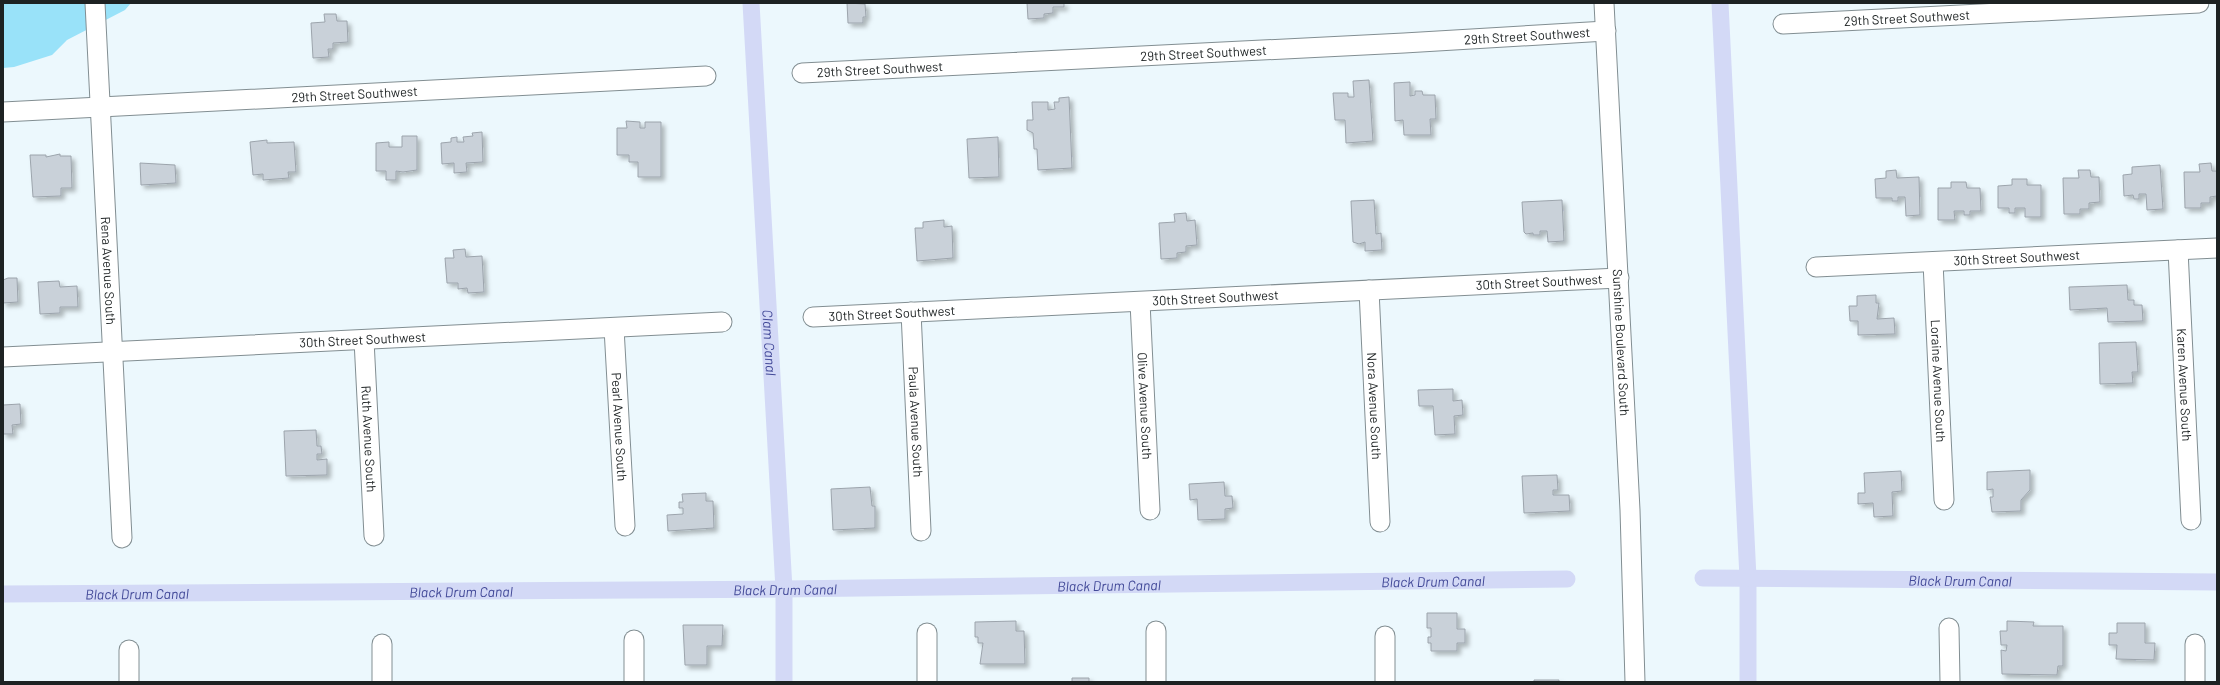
<svg xmlns="http://www.w3.org/2000/svg" width="2220" height="685" font-family="Barlow,sans-serif">
<defs>
<filter id="shadow"><feDropShadow dx="3.5" dy="3.5" stdDeviation="2" flood-color="#0004"/></filter>
</defs>
<rect width="100%" height="100%" fill="#ecf8fd"/>
<path fill="#99e2f9" d="M3,3H131L125,10L67,40L52,55L14,67L3,68Z"/>
<g fill="none" stroke-linecap="round" stroke-linejoin="round">
<g stroke="#d3d9f6" stroke-width="17">
<path id="s1" d="M751,3L784,589V682"/>
<path d="M1720,3L1748,578V682"/>
<path id="s2" d="M1703,578L2217,582"/>
<path id="s3" d="M3,594L784,589L1567,579"/>
</g>
</g>
<path fill="#c9d1d9" stroke="#9ca4ac" filter="url(#shadow)" d="M847,3L865,4L866,17H863V23H848Z
M1027,3H1064V7H1053V13L1044,14V18L1028,19Z
M324,14H336L337,21H347L348,42L333,43V49H328L329,57L313,58L311,23L325,22Z
M1369,80L1373,141L1346,143L1345,120H1335L1333,93H1348V97H1354L1353,81Z
M1410,82V96L1415,95V91H1422L1423,95H1435L1436,119H1430L1431,135H1404L1403,120L1395,121L1394,83Z
M1069,97L1072,168L1038,170L1037,149H1034L1033,133L1027,130V120H1033L1032,102H1048V110L1055,109L1054,102H1059V98Z
M626,121L640,122V128H645V122H661V177H638V162H629V155H617V128H627Z
M482,132L483,162L466,163L467,172L454,173V163L442,164L441,143L451,142V138L457,137V142H464L463,137L473,136L472,133Z
M402,136H417V170L403,172L396,171V180H386V171H376V143L389,142V147H402Z
M998,137L999,177L969,178L967,139Z
M267,140V143L294,142L296,172H288L289,178L263,180V174L253,175L250,142Z
M60,154V156H71L72,188H61V196L33,197L30,155H46V157Z
M140,163L175,165L176,183L141,185Z
M2211,163L2212,171H2217V196L2210,197V203H2201V208H2185L2184,172H2200L2199,164Z
M2160,165L2163,209L2147,210L2146,194H2139V199H2134L2133,195L2124,196L2123,175L2132,174V167Z
M1896,170L1897,178L1919,177L1920,215L1906,216L1905,197H1898V201H1892V198H1876L1875,179L1886,178V171Z
M2078,170H2090L2091,177H2099L2100,202L2089,203V209H2080V214H2064L2063,178H2079Z
M2012,179H2027V185H2041V217H2025V208H2015V213H2009V208H1998V186L2012,185Z
M1951,182H1966L1967,188H1980L1981,211H1970V215H1964V211H1954L1955,220H1938V188H1951Z
M1374,200L1376,234L1381,233L1382,250L1365,251V242L1359,244L1353,242L1351,201Z
M1562,200L1564,241L1548,242L1547,231H1540V235H1533V233L1526,234L1524,232L1522,202Z
M1186,213L1187,221L1195,220L1197,245L1186,246V252L1177,253V258L1161,259L1159,223L1175,222L1174,214Z
M944,220V227L952,226L953,258L917,261L915,228H923V222Z
M465,249L466,257L482,256L484,292L468,293L467,288L458,289V283H447L445,258H454L453,250Z
M8,278H17L18,302L3,303V280Z
M59,281L60,287L77,286L78,307H60V313L40,314L38,282Z
M2127,285L2128,300H2134V305H2142L2143,321L2108,322L2107,308L2070,310L2069,287Z
M1876,295V303H1879L1877,319L1894,318L1895,334L1858,335V321H1850L1849,306H1857V296Z
M2136,342L2138,372H2132L2133,383L2100,384L2099,343Z
M1453,389V401L1462,400L1463,415L1454,416L1455,434L1435,435L1433,406H1419L1418,390Z
M20,404L21,424L12,425L13,434H3V405Z
M316,430L317,446H321L322,454H317V460L327,459V475L286,476L284,431Z
M2030,470V490L2021,500V511L1992,512L1990,497H1993V489L1987,490V472Z
M1901,471L1902,491L1892,492L1893,516L1874,517L1873,503L1858,504V493H1865L1864,473Z
M1557,475L1558,490H1553V495H1569L1570,511L1524,513L1522,476Z
M1224,482L1225,496H1232L1233,508L1225,509V519L1198,520L1197,499L1190,500L1189,484Z
M870,487L872,506H875V528L833,530L831,489Z
M706,493V501H713L714,528L668,531L667,515L683,514V508H679V502H683L682,494Z
M1427,613H1457V629H1465V643H1457V651H1431V643H1428V637H1431V628H1427Z
M1016,621V631H1024L1025,664H980L983,643H978V637H975V622Z
M2007,621L2034,622L2033,626H2063V666H2058L2057,675L2002,674L2001,650L2006,651L2007,645H2001L2000,631H2007Z
M2117,623H2145V643H2155L2154,660L2116,659L2117,645H2109V633H2117Z
M683,625H723L722,646H707V665H685Z
M1072,678H1089V682H1072Z
M1534,680H1559V682H1534Z"/>
<g fill="none" stroke-linecap="round" stroke-linejoin="round">
<g stroke="#828e92" stroke-width="21">
<g id="minor">
<path id="s4" d="M95,3L122,538"/>
<path id="s5" d="M1604,3L1630,510L1635,682"/>
<path id="s6" d="M1783,24L2199,3"/>
<path id="s7" d="M802,73L1404,43L1606,31"/>
<path id="s8" d="M3,112L706,76"/>
<path id="s9" d="M2178,250L2191,520"/>
<path id="s10" d="M1933,262L1944,500"/>
<path id="s11" d="M1816,267L2217,248"/>
<path id="s12" d="M1369,290L1380,522"/>
<path id="s13" d="M1140,302L1150,510"/>
<path id="s14" d="M911,312L921,531"/>
<path id="s15" d="M813,317L1619,278"/>
<path id="s16" d="M614,328L625,526"/>
<path id="s17" d="M364,340L374,536"/>
<path id="s18" d="M3,357L722,322"/>
<path d="M1949,628L1950,682"/>
<path d="M1156,631V682"/>
<path d="M927,633V682"/>
<path d="M382,644V682"/>
<path d="M2195,644V682"/>
<path d="M129,650V682"/>
<path d="M634,682V640"/>
<path d="M1385,682V636"/>
</g>
</g>
<use href="#minor" stroke="#fff" stroke-width="19"/>
</g>
<g text-anchor="middle" dominant-baseline="central" stroke-width="3" stroke-linejoin="round" paint-order="stroke">
<g font-size="13" fill="#1d2223" stroke="#fff">
<text stroke="none"><textPath href="#s6" startOffset="124">29th Street Southwest</textPath></text>
<text stroke="none"><textPath href="#s7" startOffset="726">29th Street Southwest</textPath></text>
<text stroke="none"><textPath href="#s7" startOffset="402">29th Street Southwest</textPath></text>
<text stroke="none"><textPath href="#s7" startOffset="78">29th Street Southwest</textPath></text>
<text stroke="none"><textPath href="#s8" startOffset="352">29th Street Southwest</textPath></text>
<text stroke="none"><textPath href="#s11" startOffset="201">30th Street Southwest</textPath></text>
<text stroke="none"><textPath href="#s4" startOffset="268">Rena Avenue South</textPath></text>
<text stroke="none"><textPath href="#s15" startOffset="727">30th Street Southwest</textPath></text>
<text stroke="none"><textPath href="#s15" startOffset="403">30th Street Southwest</textPath></text>
<text stroke="none"><textPath href="#s15" startOffset="79">30th Street Southwest</textPath></text>
<text stroke="none"><textPath href="#s18" startOffset="360">30th Street Southwest</textPath></text>
<text stroke="none"><textPath href="#s5" startOffset="340">Sunshine Boulevard South</textPath></text>
<text stroke="none"><textPath href="#s10" startOffset="119">Loraine Avenue South</textPath></text>
<text stroke="none"><textPath href="#s9" startOffset="135">Karen Avenue South</textPath></text>
<text stroke="none"><textPath href="#s13" startOffset="104">Olive Avenue South</textPath></text>
<text stroke="none"><textPath href="#s12" startOffset="116">Nora Avenue South</textPath></text>
<text stroke="none"><textPath href="#s14" startOffset="110">Paula Avenue South</textPath></text>
<text stroke="none"><textPath href="#s16" startOffset="99">Pearl Avenue South</textPath></text>
<text stroke="none"><textPath href="#s17" startOffset="99">Ruth Avenue South</textPath></text>
</g>
<g font-size="14" font-style="italic" fill="#424998" stroke="#fff">
<text stroke="none"><textPath href="#s1" startOffset="340">Clam Canal</textPath></text>
<text stroke="none"><textPath href="#s2" startOffset="257">Black Drum Canal</textPath></text>
<text stroke="none"><textPath href="#s3" startOffset="1430">Black Drum Canal</textPath></text>
<text stroke="none"><textPath href="#s3" startOffset="1106">Black Drum Canal</textPath></text>
<text stroke="none"><textPath href="#s3" startOffset="782">Black Drum Canal</textPath></text>
<text stroke="none"><textPath href="#s3" startOffset="458">Black Drum Canal</textPath></text>
<text stroke="none"><textPath href="#s3" startOffset="134">Black Drum Canal</textPath></text>
</g>
</g>
<rect width="2220" height="685" fill="none" stroke="#1d2223" stroke-width="8"/>
</svg>
